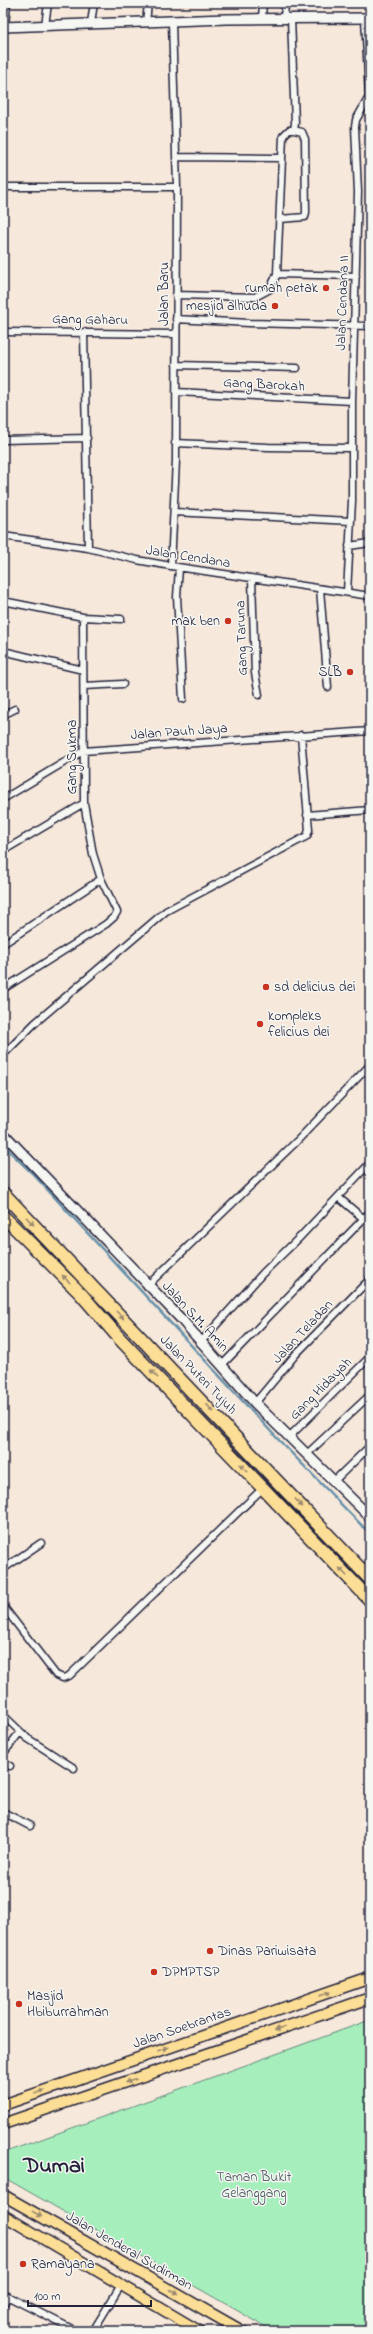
<svg xmlns="http://www.w3.org/2000/svg" width="373" height="2334" font-family="'Indie Flower',sans-serif">
<rect width="100%" height="100%" fill="#f6e8db"/>
<filter id="ink" filterUnits="userSpaceOnUse"><feTurbulence type="fractalNoise" baseFrequency=".025" numOctaves="2"/><feDisplacementMap in="SourceGraphic" scale="8" xChannelSelector="R" yChannelSelector="G"/><feConvolveMatrix kernelMatrix="1 2 1 2 8 2 1 2 1" color-interpolation-filters="sRGB"/></filter>
<g filter="url(#ink)">
<path fill="#a6eebc" stroke="#64887c" d="M370,2020V2331H273L3,2177V2153Z"/>
<g fill="none" stroke-linecap="round" stroke-linejoin="round">
<path stroke="#6691ab" stroke-width="2.5" d="M3,1145L32,1173L275,1436L370,1534"/>
<g stroke="#22223b" stroke-width="9">
<path id="street" d="M284,18L285,3
M262,19L263,3
M91,23L94,3
M146,23L148,3
M45,26L48,3
M5,27L7,3
M177,157L281,158
M3,187H177
M280,219L305,217L306,212L305,139L302,132L294,130
M277,274L356,276
M176,295L255,297L270,289L277,274L283,136L289,130H294L295,123L291,18
M176,319L249,323L370,326
M3,332L176,334
M84,332L88,548
M176,365L297,368
M176,392L352,401
M3,440L87,438
M175,443L268,447L351,448
M174,512L351,521
M3,536L88,548L137,560L171,566L370,596
M349,546L370,543
M171,566L176,460L177,187L172,22
M179,568L177,597L183,699
M252,579L255,673L259,695
M320,589L328,687
M347,592L352,501V401L358,192L355,127L356,120L369,97L365,18
M3,601L83,617L121,619
M3,651L83,670
M84,686L123,684
M3,715L15,709
M3,799L83,751L370,731
M307,815L370,810
M3,851L84,803L83,617
M3,944L101,879
M3,989L106,924L114,917L117,912L101,879L93,854L84,803
M3,1055L35,1023L166,911L307,836L309,830L301,735
M338,1197L364,1219
M147,1286L297,1141L370,1065
M200,1343L263,1273L300,1237L370,1163
M221,1366L370,1212
M255,1403L296,1354L370,1279
M289,1437L370,1357
M307,1454L370,1395
M333,1482L370,1446
M3,1569L41,1543
M3,1606L56,1675L63,1678L69,1676L263,1488
M3,1715L27,1738L74,1768
M3,1754L20,1732
M3,1762L10,1766
M3,1812L30,1826
M3,2294L76,2331
M3,2305L8,2296
M93,2331L121,2285"/>
</g>
<g stroke="#22223b" stroke-width="12">
<path id="secondary" d="M3,27L226,19L370,18
M3,1133L181,1319L255,1403L370,1517"/>
</g>
<g stroke="#22223b" stroke-width="13">
<path id="primary" d="M3,2105L370,1978
M3,2124L370,1998
M3,2195L242,2331
M3,2215L199,2331"/>
</g>
<g stroke="#22223b" stroke-width="15">
<path id="highway" d="M3,1193L370,1579
M3,1216L81,1294L120,1339L370,1600"/>
</g>
<use href="#street" stroke="#f6f6f2" stroke-width="6"/>
<use href="#secondary" stroke="#f6f6f2" stroke-width="9"/>
<use href="#primary" stroke="#fdde96" stroke-width="10"/>
<use href="#highway" stroke="#fdde96" stroke-width="12"/>
</g>
<defs><path id="oneway-solid" d="M-6-.8H1V-3.2L6.5 0L1 3.2V.8H-6Z"/></defs>
<g fill="#9a896d">
<use href="#oneway-solid" transform="translate(30 1221) rotate(46)"/>
<use href="#oneway-solid" transform="translate(66 1279) rotate(-135)"/>
<use href="#oneway-solid" transform="translate(120 1315) rotate(46)"/>
<use href="#oneway-solid" transform="translate(154 1374) rotate(-134)"/>
<use href="#oneway-solid" transform="translate(210 1408) rotate(47)"/>
<use href="#oneway-solid" transform="translate(244 1468) rotate(-134)"/>
<use href="#oneway-solid" transform="translate(299 1503) rotate(47)"/>
<use href="#oneway-solid" transform="translate(343 1572) rotate(-134)"/>
<use href="#oneway-solid" transform="translate(325 1994) rotate(-20)"/>
<use href="#oneway-solid" transform="translate(280 2029) rotate(161)"/>
<use href="#oneway-solid" transform="translate(163 2049) rotate(-19)"/>
<use href="#oneway-solid" transform="translate(131 2081) rotate(161)"/>
<use href="#oneway-solid" transform="translate(40 2092) rotate(-19)"/>
<use href="#oneway-solid" transform="translate(37 2214) rotate(30)"/>
<use href="#oneway-solid" transform="translate(174 2292) rotate(30)"/>
</g>
</g>
<g fill="#c8321e" stroke="#f6f6f2" stroke-width="1.5">
<circle cx="326" cy="288" r="4"/>
<circle cx="275" cy="306" r="4"/>
<circle cx="228" cy="621" r="4"/>
<circle cx="350" cy="672" r="4"/>
<circle cx="266" cy="987" r="4"/>
<circle cx="260" cy="1024" r="4"/>
<circle cx="210" cy="1951" r="4"/>
<circle cx="154" cy="1972" r="4"/>
<circle cx="19" cy="2004" r="4"/>
<circle cx="23" cy="2264" r="4"/>
</g>
<g text-anchor="middle" dominant-baseline="central" stroke-width="3" stroke-linejoin="round" paint-order="stroke">
<g font-size="14" fill="#22223b" stroke="#f6f6f2" text-anchor="start">
<text x="318" y="288" text-anchor="end">rumah petak</text>
<text x="267" y="306" text-anchor="end">mesjid alhuda</text>
<text x="220" y="621" text-anchor="end">mak ben</text>
<text x="342" y="672" text-anchor="end">SLB</text>
<text x="274" y="987">sd delicius dei</text>
<text x="268" y="1016">kompleks<tspan x="268" dy="16">felicius dei</tspan></text>
<text x="218" y="1951">Dinas Pariwisata</text>
<text x="162" y="1972">DPMPTSP</text>
<text x="27" y="1996">Masjid<tspan x="27" dy="16">Hbiburrahman</tspan></text>
<text x="31" y="2264">Ramayana</text>
</g>
<g font-size="14" fill="#22223b" stroke="#f6f6f2">
<text transform="translate(164 294) rotate(-90)">Jalan Baru</text>
<text transform="translate(343 303) rotate(-88)">Jalan Cendana II</text>
<text transform="translate(90 320) rotate(1)">Gang Gaharu</text>
<text transform="translate(264 385) rotate(3)">Gang Barokah</text>
<text transform="translate(188 557) rotate(9)">Jalan Cendana</text>
<text transform="translate(242 638) rotate(-92)">Gang Taruna</text>
<text transform="translate(179 732) rotate(-4)">Jalan Pauh Jaya</text>
<text transform="translate(72 757) rotate(-90)">Gang Sukma</text>
<text transform="translate(195 1317) rotate(47)">Jalan S.M. Amin</text>
<text transform="translate(303 1332) rotate(-47)">Jalan Teladan</text>
<text transform="translate(198 1375) rotate(46)">Jalan Puteri Tujuh</text>
<text transform="translate(321 1389) rotate(-45)">Gang Hidayah</text>
<text transform="translate(182 2028) rotate(-19)">Jalan Soebrantas</text>
<text transform="translate(129 2251) rotate(30)">Jalan Jenderal Sudirman</text>
</g>
<g font-size="14" fill="#43555b" stroke="#f6f6f2">
<text x="254" y="2177">Taman Bukit<tspan x="254" dy="16">Gelanggang</tspan></text>
</g>
<g font-size="22" font-weight="bold" fill="#22223b" stroke="#f6f6f2">
<text x="54" y="2167">Dumai</text>
</g>
</g>
<rect width="373" height="2334" fill="none" stroke="#f6f6f2" stroke-width="16"/>
<rect x="8" y="8" width="357" height="2318" fill="none" stroke="#22223b" stroke-width="1.5" filter="url(#ink)"/>
<path d="M28 2300v6h123v-6" fill="none" stroke="#22223b" stroke-width="2"/>
<text x="34" y="2300" font-size="12" fill="#22223b" stroke="#f6f6f2" stroke-width="3" paint-order="stroke">100 m</text>
</svg>
